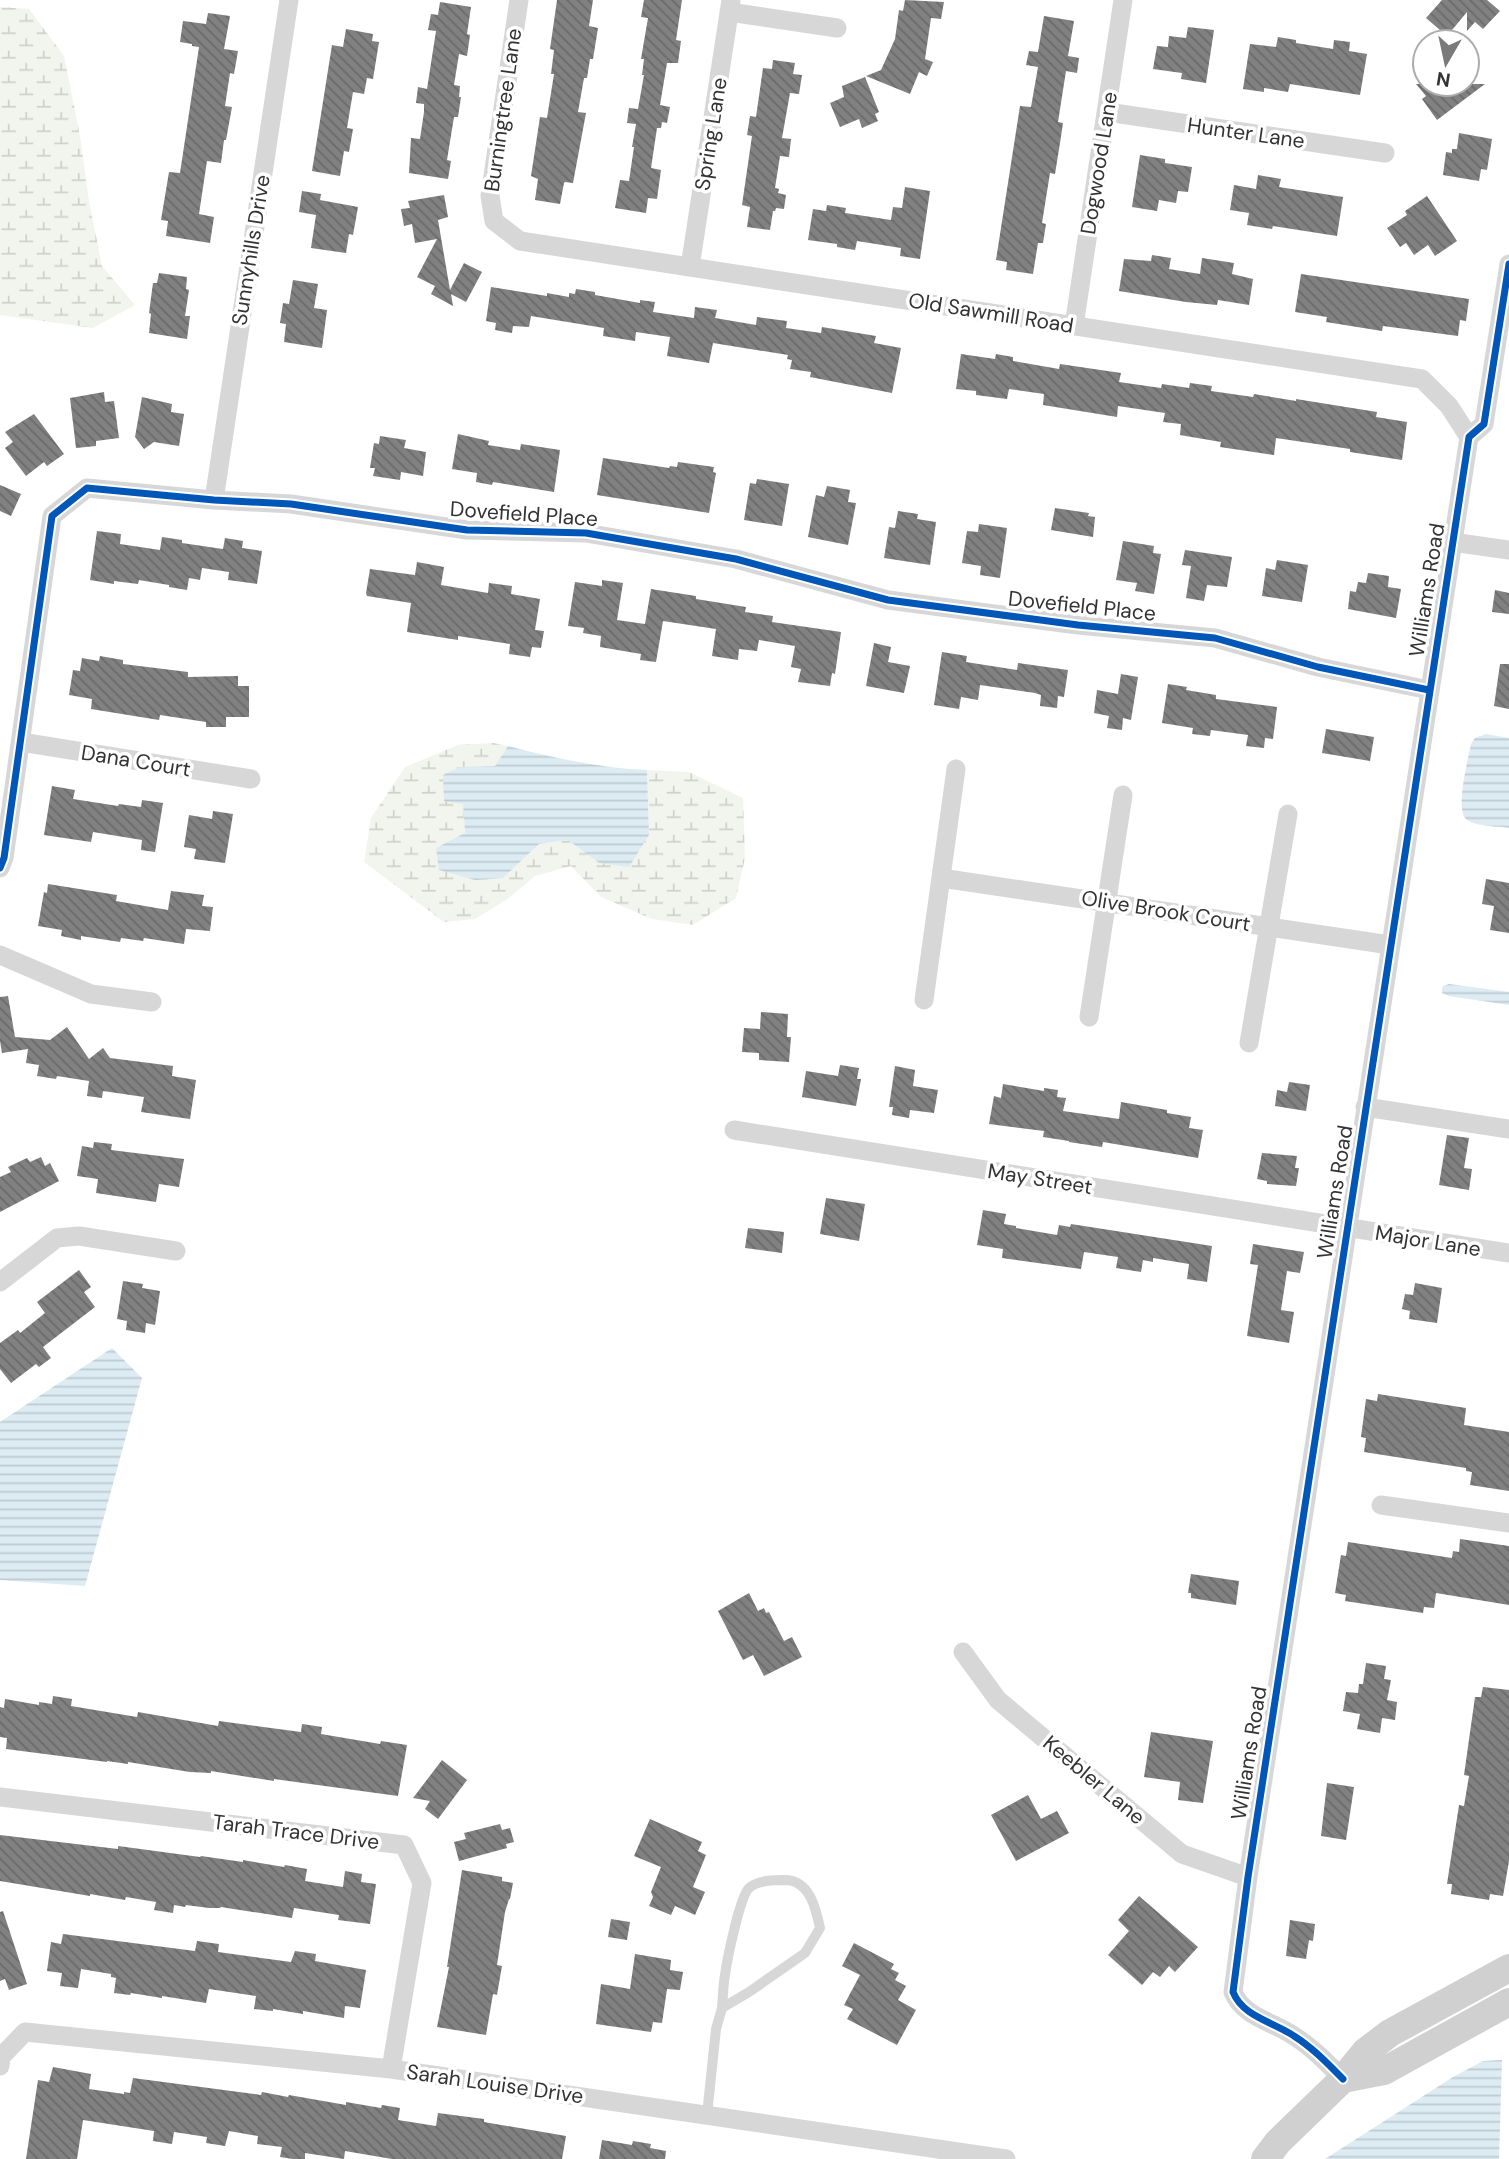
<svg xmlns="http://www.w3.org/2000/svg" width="1509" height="2159" font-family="'DM Sans',sans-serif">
<defs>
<pattern id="wetland-marsh" width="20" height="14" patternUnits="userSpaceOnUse" patternTransform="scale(1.75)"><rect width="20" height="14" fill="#f1f5ed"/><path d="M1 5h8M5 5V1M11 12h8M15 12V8" fill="none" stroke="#cfd2cc"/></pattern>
<pattern id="water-rules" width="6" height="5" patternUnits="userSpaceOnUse" patternTransform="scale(1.75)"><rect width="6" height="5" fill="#ddebf3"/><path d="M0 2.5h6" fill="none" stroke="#becad1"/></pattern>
<pattern id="building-back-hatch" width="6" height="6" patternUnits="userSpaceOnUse" patternTransform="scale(1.75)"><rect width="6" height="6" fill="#818181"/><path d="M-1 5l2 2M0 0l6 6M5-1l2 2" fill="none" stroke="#6a6a6a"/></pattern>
</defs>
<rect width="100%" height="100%" fill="#fff"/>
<path fill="url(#wetland-marsh)" d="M0,7L29,9L64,56L80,136L89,201L102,266L135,305L93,328L0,315Z
M493,743L508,746L495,766L460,767L465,833L503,878L539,844L568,840L599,863L649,835L647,770L689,772L743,798L745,858L736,898L693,925L652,919L601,897L571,866L535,876L509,898L475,919L444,922L364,862L371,818L405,767L458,745Z"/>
<path fill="url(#water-rules)" d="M1486,734L1509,738V828C1497,826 1475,827 1466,819C1455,808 1468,760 1471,744L1475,738Z
M508,746C554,758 599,768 647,770L649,835L629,867L599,863L568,840L539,844L503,878L475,880L439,870L436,848L465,833L463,804L444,801L443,775L460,767L495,766Z
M1449,984L1509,992V1005L1449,996L1442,993V989L1443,986Z
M112,1348L142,1378L85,1586L0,1580V1422Z
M1502,2060L1499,2159H1325L1453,2077L1483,2061Z"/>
<path fill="url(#building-back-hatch)" d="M557,0H593L589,26L598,28L593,59H590L587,78H584L578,112L586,113L573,183L565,182L564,183L560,204L535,200L538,179L531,176L540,117L547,118L554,74H551L554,50L550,49Z
M644,0H682L676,40L681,41L678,63H667L660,105L670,107L667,123L662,122L661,128H657L651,168L661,170L657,199L648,198L646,213L615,208L620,180L629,181L634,147H632L636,124L627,123L629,108L638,109L644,75H642L644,59H641L648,18L641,17Z
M905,0L944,2L941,19L931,18L925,59L933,62L927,76L919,72L910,94L866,76L881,70L895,39L899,10L903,11Z
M1442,0H1487L1500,11L1483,29L1475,22L1467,31V12L1447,36L1426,18Z
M440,2L471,7L467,34L470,35L467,56L459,54L454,85L460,86L459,97H461L458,117H454L447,160L451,161L448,179L409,173L411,138L420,139L424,112V104L416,103L418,87L427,89L436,31L428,30L431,14L438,15Z
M208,13L230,16L224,49L238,51L234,74L230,73L225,106L232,107L226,140H224L221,163L207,161L199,214L214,217L210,243L166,236L168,221L161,220L169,172L180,173L199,47L192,46V44L180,42L183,21L206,24Z
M1044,16L1074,21L1068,56L1079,58L1077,73L1066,71L1058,122L1063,123L1060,143L1055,174L1050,173L1042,223L1046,224L1043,243H1038L1033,274L1006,270L1007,262L996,260L1020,106L1031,107L1038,67L1026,65L1029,51L1038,52Z
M1188,27L1214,30L1206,83L1181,79L1182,73L1153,69L1157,46L1168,47L1169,36L1186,38Z
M346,29L373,34L372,41L379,42L373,79L367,78L364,94L353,92L347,128L353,129L349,152L344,151L340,176L312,171L332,45L343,47Z
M1278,37L1296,40V43L1333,49L1334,40L1350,42L1349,51L1367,54L1360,95L1290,84L1288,92L1264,88V92L1243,89L1250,44L1276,47Z
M773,60L795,63L793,74L802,75L799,94L790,93L782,138L791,139L789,157L780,156L775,188L779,189L778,193L786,195L784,209L776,208L775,211H773L770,230L747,227L750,207L742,205L752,136L747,135L750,116L756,117L763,68L772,69Z
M865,77L879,112L875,114L878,121L862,128L859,119L840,127L830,103L844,97L842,86Z
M1416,84H1485L1437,120L1422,99L1426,96Z
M1459,133L1492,139L1487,170L1481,169L1479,181L1443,175L1446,152L1452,153V149H1457Z
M1140,155L1165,159V163L1192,167L1188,192L1178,191L1176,203L1159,200L1157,211L1132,207Z
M1258,175L1281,179L1279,187L1343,197L1337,236L1273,226L1272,229L1247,225L1249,213L1230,210L1234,185L1256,189Z
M905,187L930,191L920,259L900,256L901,248L857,241L855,250L837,247V244L808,240L813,209L826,211L827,205L846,208L845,213L891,220L893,207L902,208Z
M302,191L321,194L320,200L358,207L353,235L349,234L346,253L311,248L316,215L299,212Z
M444,195L448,217L438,220L450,290L464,263L482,272L466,302L451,294L453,306L431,294L435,286L417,277L437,239L415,243L412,224L404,226L401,209L410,208L408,201Z
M1427,196L1457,241L1435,256L1428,245L1414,255L1406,243L1400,247L1387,228L1407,215L1405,211Z
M1152,255L1171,258L1169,269L1200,274L1202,258L1234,263L1232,274L1253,279L1249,305L1218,300L1217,305L1186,302L1119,291L1124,259L1151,261Z
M159,273L187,277L186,289L189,290L185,316H190L187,339L149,333L151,314L149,313L153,283H157Z
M1301,274L1469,299L1466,321L1460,320L1458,336L1383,326L1382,331L1326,322L1327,317L1295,312Z
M293,280L318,284L314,308L327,310L322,348L284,342L286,324L280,323L283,303L289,304Z
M491,287L547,296V293L569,297V293L575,294L576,289L595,292V295L640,303V300L655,302L653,312L694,318L695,307L717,310L715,318L756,325L757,317L787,321L786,328L821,333L822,327L876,336L874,343L901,348L892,393L810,377L811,372L790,369L792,360L787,359L788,355L713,343L709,363L667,356L670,337L636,332L635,341L603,336L604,328L531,316L529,327L513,326L512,333L495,330L496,323L486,321Z
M961,354L995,359L996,354L1013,357V361L1059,369L1060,364L1121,373L1119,382L1161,388L1162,384L1189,388L1190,383L1212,386L1211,391L1253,397L1254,394L1296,401V399L1377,412L1376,417L1407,422L1402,460L1350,452V449L1276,438L1274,455L1220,447L1221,442L1180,435L1181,424L1163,422L1165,413L1118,406L1117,417L1043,405L1044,394L1009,389L1007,399L976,395V391L956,389Z
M104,392L105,402L114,401L119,438L96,441V446L76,448L70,398Z
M142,397L172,404L171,412L184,414L179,446L154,442L144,449L135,437Z
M34,414L64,454L47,466L44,462L26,476L5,448L13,442L5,432Z
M458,434L489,441L488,445L520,450L521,444L560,450L554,492L493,482L492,485L476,482L477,473L452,469Z
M380,436L406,440L404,448L426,452L423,476L401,472L400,480L373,476L375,468H370L374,443L379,444Z
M603,458L669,468L670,466L677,467L678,462L714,467L713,472L716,473L709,513L597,495Z
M757,479L789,484L782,526L744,520L750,483L756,484Z
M0,485L21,494L11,516L0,511Z
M827,486L850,490L848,502L856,503L848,545L808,537L816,495L824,497Z
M1055,508L1089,513L1088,516L1095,517L1093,537L1051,530Z
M898,511L918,514L917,519L936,522L930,565L884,558L889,527L895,528Z
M979,524L1007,528L1000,578L980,575L981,566L962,563L967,531L978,532Z
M97,531L121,534L120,544L160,550L162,537L182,540V543L223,549L225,538L243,541L242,548L262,551L257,584L228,580L229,572L202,568L200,580L189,578L187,590L169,587V585L139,580L138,584L114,581V584L90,580Z
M1123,541L1154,546L1153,553L1161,554L1154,594L1135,591L1137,583L1116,580Z
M1185,550L1232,557L1227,587L1207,585L1204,601L1186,598L1191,566L1182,565Z
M1277,560L1308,565L1302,602L1262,596L1266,568L1275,570Z
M417,562L444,567L441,585L488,593L489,583L512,586L511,594L540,599L535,630L544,631L541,648L532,647L530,657L509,654L510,644L458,636V640L407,632L411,603L367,596L366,593L370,569L415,575Z
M1368,573L1389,576L1388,587L1401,589L1396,618L1348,609L1350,591L1356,592L1358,582L1366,583Z
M602,580L623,583L617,620L645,624L651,589L696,596V599L746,607L745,612L773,616L772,622L841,632L835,674L832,673L830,686L798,682L801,669L791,667L795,646L759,640L757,651L739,649L738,660L712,656L716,629L663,621L656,662L640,660L641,654L600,647L601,636L583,633L584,628L568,626L575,582L602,586Z
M1495,590L1509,593V614L1492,612Z
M874,643L891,647L888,662L910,666L904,693L866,686Z
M942,652L967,656L966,662L1017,670L1018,663L1068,670L1064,697L1058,696L1057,708L1040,706L1041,695L1035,693L980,685L978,700L961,697L959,709L934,705Z
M100,656L123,660V664L188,672V677L238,676V686H249V717H226V727H206V722L160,715L159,720L91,709L92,699L69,695L73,670L80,671L82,658L99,661Z
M1500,664H1509V709L1494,706Z
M1121,674L1138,677L1131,720L1123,718L1122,730L1107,728L1109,716L1094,713L1097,690L1118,694Z
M1168,684L1187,687L1186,690L1216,695V699L1277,707L1273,739L1265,738L1264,748L1246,746L1248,735L1211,730L1210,736L1192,734L1193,728L1162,723Z
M1326,729L1374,737L1370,761L1322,753Z
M52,786L75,790L73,799L118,806L119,804L141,807L142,800L163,803L155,852L141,850L142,840L93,832L91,842L44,835Z
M213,811L233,814L225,863L194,859L196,849L184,847L189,815L212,819Z
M1486,879L1509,883V933L1490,930L1494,906L1482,904Z
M48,884L117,895L116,901L168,910L171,891L204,895L202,906L213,907L210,931L186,929L184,944L144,938L143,941L121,938L120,942L81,936V940L61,936L62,930L38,926L44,892L47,893Z
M8,996L15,1037L50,1040L67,1027L89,1059L103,1048L110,1058L173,1066L172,1076L196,1080L190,1119L141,1112L144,1097L103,1091L102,1098L87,1096L89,1081L57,1076L56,1079L37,1076L39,1065L26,1063L28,1049L2,1053L0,1041V997Z
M761,1012L788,1014L787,1037H791L789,1062L759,1060V1053L742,1052L744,1028L760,1029Z
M840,1065L859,1068L857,1079H861L856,1106L802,1097L806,1071L838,1076Z
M895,1066L915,1070L913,1086L938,1090L934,1113L910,1110L909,1118L892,1115L893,1107H889Z
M1289,1082L1310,1085L1306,1111L1275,1106L1277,1090L1287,1092Z
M1003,1084L1044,1091V1088L1058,1090L1057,1097L1066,1098L1063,1111L1119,1119L1121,1102L1167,1110V1113L1191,1117L1189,1128L1203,1130L1198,1158L1103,1142L1102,1147L1069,1142V1141L1043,1137L1044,1131L989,1124L994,1096L1001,1098Z
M1447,1135L1469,1138L1464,1168L1472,1169L1469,1190L1439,1185Z
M94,1142L112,1144L111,1150L184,1159L179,1187L159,1184L156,1202L96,1193L98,1179L77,1176L82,1146L93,1148Z
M1262,1153L1297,1156L1295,1168H1299L1296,1186L1267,1184V1181L1257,1179Z
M41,1157L45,1166L50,1163L59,1181L0,1212V1177L11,1172L8,1167L27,1158L30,1162Z
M826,1198L865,1204L859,1241L820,1234Z
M983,1210L1006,1214L1004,1224L1016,1226V1228L1057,1235L1059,1225L1070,1227L1071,1224L1212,1246L1207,1282L1187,1279L1189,1264L1153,1258V1262L1143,1260L1141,1272L1116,1268L1118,1257L1084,1252L1081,1269L1002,1258L1003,1249L977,1245Z
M748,1228L784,1232L782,1253L745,1248Z
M1253,1244L1304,1252L1300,1273L1287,1271L1281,1310L1294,1312L1289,1343L1247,1336L1258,1265L1250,1264Z
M79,1270L91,1287L84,1292L95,1307L43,1347L51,1358L39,1367L36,1364L11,1383L0,1369V1343L18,1330L20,1333L45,1313L37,1302Z
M123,1281L143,1284L142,1288L160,1291L155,1325L146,1323L145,1333L126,1330L127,1321L117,1319Z
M1415,1283L1442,1288L1437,1323L1409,1319L1410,1311L1402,1309L1405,1294L1413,1295Z
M1378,1394L1466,1408L1464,1425L1509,1432V1491L1470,1485L1472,1472L1466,1471V1468L1364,1452L1366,1438L1361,1437L1366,1399L1377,1401Z
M1460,1539L1509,1546V1605L1436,1593L1434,1608L1424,1607L1423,1613L1345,1601L1346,1595L1335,1593L1341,1555L1346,1556L1348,1542L1452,1558L1453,1551L1459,1552Z
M1191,1574L1239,1581L1236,1605L1191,1598V1593H1188Z
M749,1593L758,1611L764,1608L766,1613L769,1612L784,1641L792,1637L802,1657L764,1676L753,1655L743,1660L718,1611Z
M1366,1663L1386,1666L1384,1679L1391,1680L1387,1700L1397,1702L1395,1720L1382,1718L1380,1733L1357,1729L1360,1714L1343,1711L1346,1692L1358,1693L1359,1684H1363Z
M1483,1687L1509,1690V1861L1503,1896L1490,1894L1489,1900L1451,1894L1452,1884H1447L1459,1805L1464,1806L1469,1776L1464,1775L1475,1697H1481Z
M53,1696L72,1699L71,1706L137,1717L138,1712L218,1726L219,1721L301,1732L302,1724L322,1727L321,1734L380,1744L381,1741L407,1745L398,1796L274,1779V1781L211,1771V1773L190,1772L128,1762V1764L107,1761V1762L6,1749L7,1738L0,1737V1707L4,1708L5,1699L39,1705V1702L52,1704Z
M1151,1732L1213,1741L1203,1803L1178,1800L1180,1782L1144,1777Z
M442,1760L467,1780L438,1819L425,1809L430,1801L413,1798Z
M1327,1783L1354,1787L1346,1840L1321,1836Z
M1028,1795L1041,1819L1057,1811L1069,1833L1016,1861L991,1815Z
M650,1819L702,1842L698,1851L706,1855L693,1887L705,1892L695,1915L675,1906L671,1915L649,1906L653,1897L651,1892L661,1867L634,1856Z
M500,1824L502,1830L510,1828L514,1842L506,1844L507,1848L459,1861L454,1842L466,1839L464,1833Z
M0,1835L118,1849V1846L200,1857L201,1856L243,1862V1860L284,1867L285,1865L307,1869L305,1881L343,1887L345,1871L362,1874L361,1882L376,1884L370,1924L338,1920L339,1915L294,1908L292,1918L221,1907L220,1908H209L186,1905L185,1907L174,1905L173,1913L154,1910L156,1902L126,1897L125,1900L90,1894V1896L0,1881Z
M462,1870L502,1877V1881L513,1883L510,1899H509L505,1912L497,1965L502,1966L497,1995L493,1994L486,2035L437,2027L449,1967H447Z
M1139,1896L1198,1947L1175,1972L1169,1966L1160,1977L1153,1972L1142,1985L1108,1955L1129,1931L1118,1920Z
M3,1911L27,1984L9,1990L5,1979L0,1981V1912Z
M611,1919L630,1922L627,1940L608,1937Z
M1290,1920L1315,1924L1313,1941L1309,1940L1306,1959L1286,1956Z
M63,1934L195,1951L197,1941L219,1944L218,1952L291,1962L295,1951L316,1954L315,1961L366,1970L360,2008L345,2006L344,2018L303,2011V2014L273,2009V2011L254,2009L256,1996L209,1989L206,2003L162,1996V1998L131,1993L130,1995L114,1993L116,1978L111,1977V1974L81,1969L78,1988L60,1986L62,1973L47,1971L51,1942L61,1944Z
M854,1943L894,1964L891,1969L899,1973L895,1980L906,1986L898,2000L916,2010L897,2045L847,2019L853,2009L844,2005L860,1975L842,1966Z
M635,1954L671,1960L670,1970L683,1972L680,1990L667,1989L662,2023L653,2022L651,2032L596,2024L601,1984L630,1989Z
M53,2067L91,2074L89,2089L124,2094V2092L130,2093L133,2078L261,2095L262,2092L288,2097L289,2095L346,2105V2102L381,2108L382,2105L400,2108L398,2120L436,2126L438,2113L484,2119V2122L566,2136L562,2159H392L345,2151L344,2159L305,2153V2159H293L280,2157L282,2147L257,2144L258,2136L229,2131L225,2146L206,2143L207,2137L174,2132L172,2144L153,2141L154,2131L83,2120L77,2159H26L38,2080L49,2082Z
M602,2140L632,2145L633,2141L651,2144L650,2148L666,2151L665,2159H599Z"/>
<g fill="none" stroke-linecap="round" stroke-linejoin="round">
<path stroke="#d7d7d7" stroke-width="10" d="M707,2115L716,2029L722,2008L749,1992L805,1953L820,1928C816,1909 810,1881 786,1880C775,1880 758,1880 749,1888C740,1896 727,1960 725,1975C723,1986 723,1997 722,2008"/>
<path stroke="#d7d7d7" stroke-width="19" d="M519,0L490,196L494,221L520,241L1422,379L1449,406L1469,437
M729,12L837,28
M1107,112L1385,153
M690,267L731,0
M1074,326L1123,0
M214,500L289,0
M1452,542L1509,550
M21,742L251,779
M0,868L4,858L52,516L87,488L214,500L291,504L467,530L586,533L736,559L888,600L1078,625L1215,638L1318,667L1429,690
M941,878L1390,945
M0,955L91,994L152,1002
M924,1000L956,769
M1089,1017L1123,795
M1249,1043L1288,814
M1365,1107L1509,1129
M734,1130L1509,1253
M0,1282L57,1238L79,1236L176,1251
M1381,1505L1509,1523
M963,1652L998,1700L1182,1854L1248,1877
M0,1797L404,1845L422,1883L391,2069
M0,2066L1,2057L25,2032L391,2069L1006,2159
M1343,2079C1328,2064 1313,2048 1294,2036C1274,2022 1243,2017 1233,1992L1248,1877L1469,437L1484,424L1509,264"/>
<path stroke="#d0d0d0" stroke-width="28" d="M1343,2079L1384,2071L1509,2002
M1265,2159L1278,2142L1343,2079L1365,2052L1390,2033L1509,1968"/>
<g stroke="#fff" stroke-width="11">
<path id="cycleway" d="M0,868L4,858L52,516L87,488L214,500L291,504L467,530L586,533L736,559L888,600L1078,625L1215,638L1318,667L1429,690
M1343,2079C1328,2064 1313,2048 1294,2036C1274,2022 1243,2017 1233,1992L1248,1877L1469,437L1484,424L1509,264"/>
</g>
<use href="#cycleway" stroke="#0057b8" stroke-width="7"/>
</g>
<g text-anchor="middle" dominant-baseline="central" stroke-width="7" stroke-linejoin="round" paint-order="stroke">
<g font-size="21" fill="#333" stroke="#fff">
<text transform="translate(503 110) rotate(-82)">Burningtree Lane</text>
<text transform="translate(1246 133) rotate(8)">Hunter Lane</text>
<text transform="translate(711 134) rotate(-81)">Spring Lane</text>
<text transform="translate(1099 163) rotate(-81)">Dogwood Lane</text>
<text transform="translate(251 250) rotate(-81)">Sunnyhills Drive</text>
<text transform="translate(991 313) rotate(9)">Old Sawmill Road</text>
<text transform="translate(524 514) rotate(4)">Dovefield Place</text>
<text transform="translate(1427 590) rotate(-81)">Williams Road</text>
<text transform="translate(1082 606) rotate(6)">Dovefield Place</text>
<text transform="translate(136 761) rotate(9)">Dana Court</text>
<text transform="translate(1166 911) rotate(9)">Olive Brook Court</text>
<text transform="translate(1040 1179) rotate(9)">May Street</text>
<text transform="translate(1335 1192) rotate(-81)">Williams Road</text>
<text transform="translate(1428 1241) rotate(9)">Major Lane</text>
<text transform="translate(1249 1753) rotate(-81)">Williams Road</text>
<text transform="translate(1094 1780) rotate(40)">Keebler Lane</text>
<text transform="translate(296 1832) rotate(7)">Tarah Trace Drive</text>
<text transform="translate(495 2084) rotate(8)">Sarah Louise Drive</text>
</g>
</g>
<g transform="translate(1446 63) rotate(189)"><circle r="33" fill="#ffffff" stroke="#adadad" stroke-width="2"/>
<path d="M0-5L12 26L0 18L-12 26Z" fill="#7a7a7a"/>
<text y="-10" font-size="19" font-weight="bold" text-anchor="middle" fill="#333333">N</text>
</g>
</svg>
